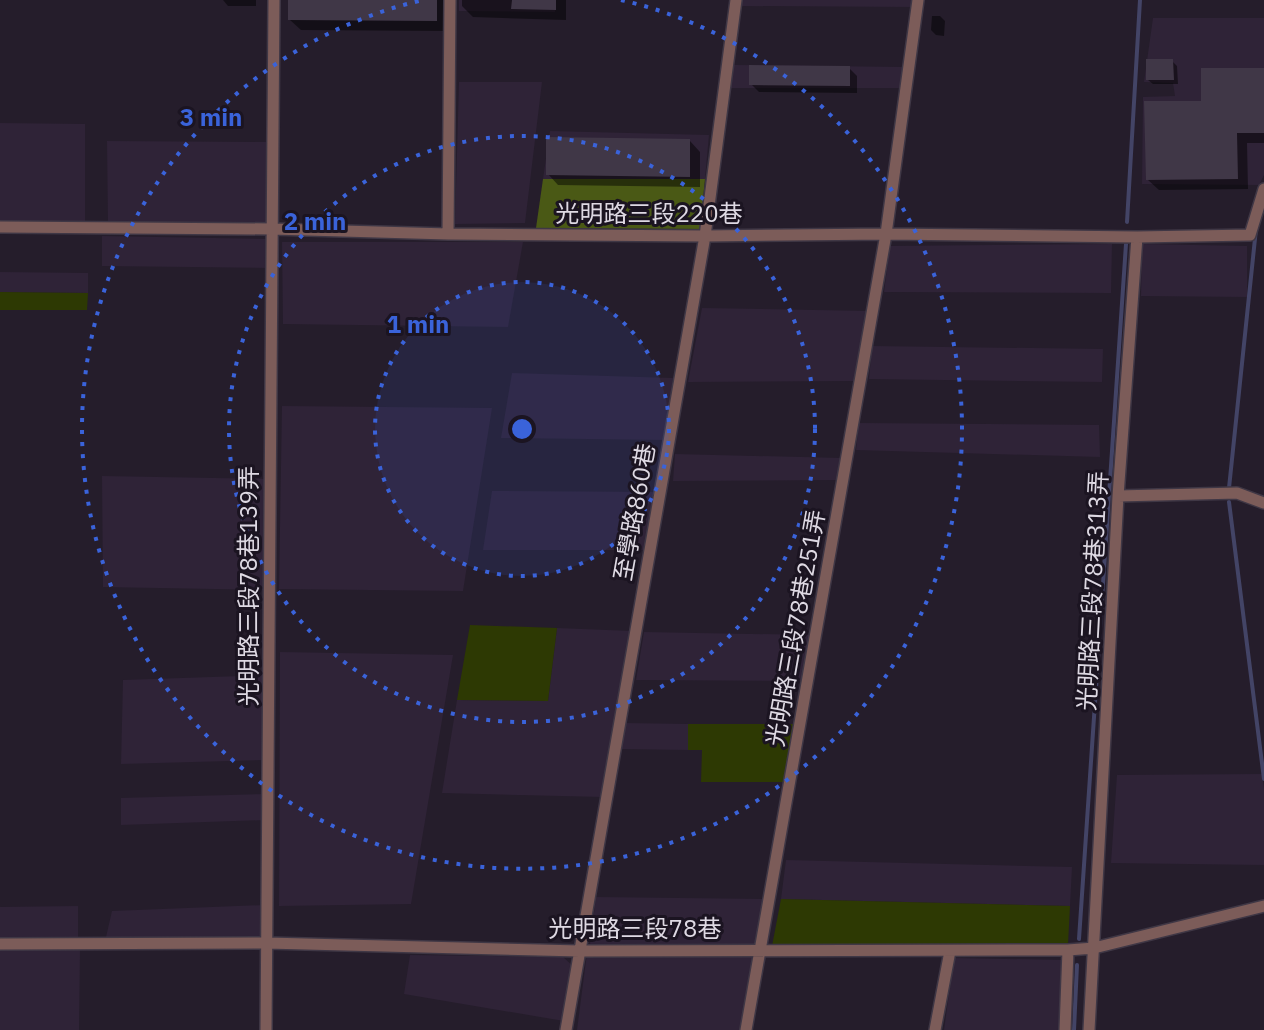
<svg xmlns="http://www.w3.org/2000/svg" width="1264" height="1030" font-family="'IBM Plex Sans','Noto Sans TC',sans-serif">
<rect width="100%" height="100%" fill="#251d2b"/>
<path fill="#2f2337" d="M459,0H556L555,12L459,11Z
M742,0H914L913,7L741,6Z
M1153,18H1264V175L1259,185L1142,184L1143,97L1175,96L1173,83L1144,82Z
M734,65L904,67L901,88H729Z
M459,82H542L525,223L455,224Z
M0,123L85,124V224L0,223Z
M550,131L709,135L705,179H543Z
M107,141L270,142V223L108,224Z
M102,236L270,239V268L102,266Z
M282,242H523L508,327L283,324Z
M1112,244L1111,293L884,292L890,246Z
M1142,244L1247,246V297L1141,296Z
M0,272L88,273V293L0,292Z
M702,308L868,311L855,381L688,382Z
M872,346L1103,349L1102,382L869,379Z
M512,373L673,378L665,440L501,438Z
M282,406L492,408L463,591L279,589Z
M859,423L1099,425L1100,457L856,450Z
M675,454L842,458L839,480L673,481Z
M102,476L270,479L268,590L103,587Z
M492,491L656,492L646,550H483Z
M557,628L632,631L603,797L442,793L457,700L548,701Z
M644,632L813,635L804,681L636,680Z
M280,652L453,655L411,904L279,906Z
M267,675V760L121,764L123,680Z
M624,723L688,724V750L620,749Z
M1262,774L1264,789V865L1111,863L1117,775Z
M266,794V820L121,825V798Z
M786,860L1072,867L1070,906L781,899Z
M596,897L767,899L761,945L590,944Z
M265,905L262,941L106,937L112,911Z
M78,906V940H0V907Z
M0,949L80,950L79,1030H0Z
M587,953L761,955L748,1030H577Z
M410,955L563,957L574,967L564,1021L404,994Z
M954,958L1066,960L1062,1030H944Z"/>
<path fill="#2d3903" d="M0,292L88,293L87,310H0Z
M470,625L557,628L548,701L457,700Z
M688,724H796L789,782H701L702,750H688Z
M781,899L1070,906L1068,945L772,946Z"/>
<path fill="#4a5915" d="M543,179H705L700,229L536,228Z"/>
<path fill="#0007" d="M223,0H256V6H228Z
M290,0H447V31L301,30L290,20Z
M462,0H566V20L473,17L462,6Z
M932,16H940L945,21L944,36L936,35L931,30Z
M1172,61L1177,66L1178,84H1153L1148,80Z
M849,68L857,76V93L759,92L751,84Z
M1264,70V143H1247L1248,189L1159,190L1148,180L1203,103Z
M690,141L700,152V187L558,185L548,174Z"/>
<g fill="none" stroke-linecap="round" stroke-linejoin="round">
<path stroke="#434466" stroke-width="4" d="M1127,222L1140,0
M1229,488L1256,229
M1229,502L1264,779
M1079,939L1126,244
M1074,1030L1077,965"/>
</g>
<path fill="#403747" d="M288,0H437V21L288,20Z
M512,0H556V10L511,9Z
M1146,59H1173L1174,80H1146Z
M749,65L850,66V86L749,85Z
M1201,68H1264V133H1237L1238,179L1146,180L1144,101H1201Z
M546,137L690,139V177L546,175Z"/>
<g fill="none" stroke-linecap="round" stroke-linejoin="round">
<g stroke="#3f3745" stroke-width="14">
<path id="minor" d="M0,227L272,229L448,234L705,236L886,234L1137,237L1250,235L1264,189
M448,234L450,0
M1118,496L1237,493L1264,503
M0,944L267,943L580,951L1068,950L1094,948L1264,906
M266,1030L274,0
M566,1030L705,236L736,0
M746,1030L886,234L918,0
M935,1030L950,951
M1065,1030L1068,950
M1089,1030L1118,496L1137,237"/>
</g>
<use href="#minor" stroke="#7c5c59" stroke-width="11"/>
</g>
<circle cx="522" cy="429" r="147" fill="#3a63da" fill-opacity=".12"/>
<g fill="none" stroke="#3a63da" stroke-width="4" stroke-dasharray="4 8">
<circle cx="522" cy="429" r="147"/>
<circle cx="522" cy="429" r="293"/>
<path d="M621 0A440 440 0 1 1 423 0"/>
</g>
<g text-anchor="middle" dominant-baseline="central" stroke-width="6" stroke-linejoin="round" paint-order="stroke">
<g font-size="24" fill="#ded9e3" stroke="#1b1421">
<text x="649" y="213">光明路三段220巷</text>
<text transform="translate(634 512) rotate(-80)">至學路860巷</text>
<text transform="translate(248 586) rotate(-90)">光明路三段78巷139弄</text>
<text transform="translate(1092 591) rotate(-87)">光明路三段78巷313弄</text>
<text transform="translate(795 628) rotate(-80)">光明路三段78巷251弄</text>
<text x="635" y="928">光明路三段78巷</text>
</g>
</g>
<circle cx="522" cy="429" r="12" fill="#3a63da" stroke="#1b1421" stroke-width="4"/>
<g font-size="24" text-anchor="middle" font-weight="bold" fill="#3a63da" stroke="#1b1421" stroke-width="6" stroke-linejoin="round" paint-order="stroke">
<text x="211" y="126">3 min</text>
<text x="315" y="230">2 min</text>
<text x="418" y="333">1 min</text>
</g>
</svg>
